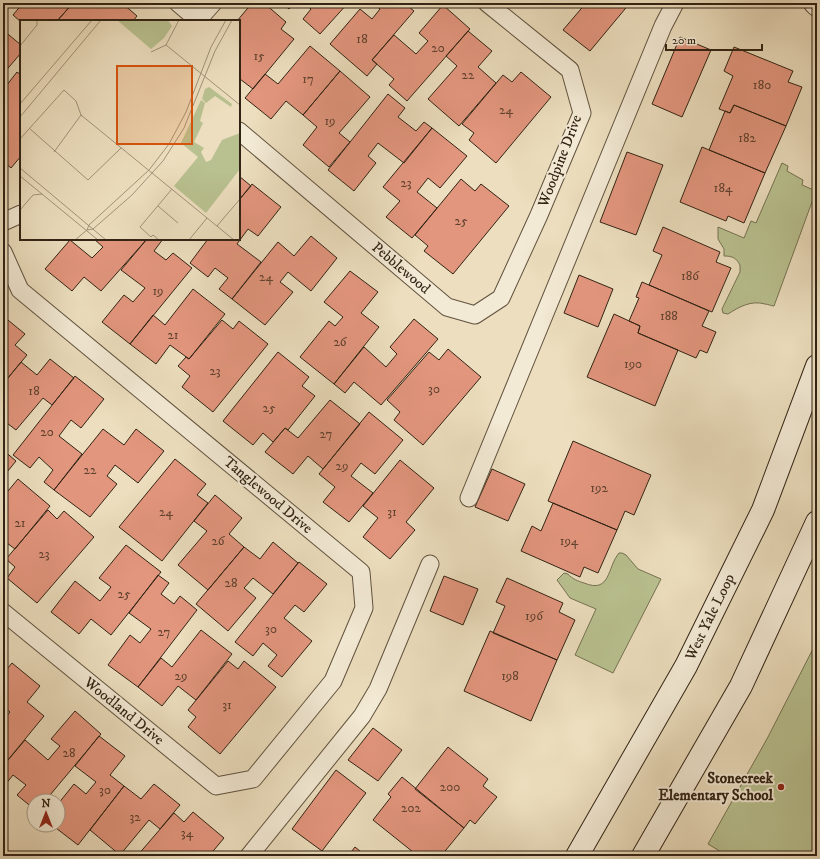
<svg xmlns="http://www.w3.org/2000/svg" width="820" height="859" font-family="'IM FELL DW Pica',serif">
<rect width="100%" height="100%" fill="#ecdebe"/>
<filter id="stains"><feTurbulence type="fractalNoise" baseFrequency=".005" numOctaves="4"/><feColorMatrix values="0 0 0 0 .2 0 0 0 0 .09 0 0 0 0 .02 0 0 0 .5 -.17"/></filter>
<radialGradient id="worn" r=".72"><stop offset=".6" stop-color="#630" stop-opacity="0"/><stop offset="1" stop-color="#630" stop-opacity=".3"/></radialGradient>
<path fill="#b9c190" stroke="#757252" d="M782,163L788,166L787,171L803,180L802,185L816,191L774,306C771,306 768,304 765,304C751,300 739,307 728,314L723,313L722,309L740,272V265C736,258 733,256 724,256V249L718,239V227L744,238L751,221L756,223Z
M619,553H622L626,555L638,569L661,579L613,673L575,655L596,609L570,598L557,580L564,573L568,574C572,579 578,581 584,583C611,594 607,567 619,553Z
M817,641V856H728L708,844L768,737Z"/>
<path fill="#e3967e" stroke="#312314" d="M23,3H73L57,21L21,22L13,15Z
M73,3H90L94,7L97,3H122L137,16L133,21H57Z
M252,3H264L286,22L281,29L294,39L253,89L240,79L239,81V21H237Z
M282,3H295L289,9Z
M304,3H348L320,34L303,19L311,9Z
M373,3H404L414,11L372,60L377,64L367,76L330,44L360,9L372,19L380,9Z
M586,3H590L596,8L600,3H630L590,51L563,30Z
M443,5L470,29L407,101L389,85L394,79L372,60L394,35L416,54L428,41L419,33Z
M3,30L21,45V53L3,74Z
M468,31L492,51L478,67L496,83L459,126L428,99L457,66L446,56Z
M680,37L711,50L682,117L652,104Z
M310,46L340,71L303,115L286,101L271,119L245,98L265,74L278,84Z
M734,47L793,71L788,82L802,87L786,126L734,105L730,113L719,109L733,76L724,71Z
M340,71L370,97L339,133L350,142L329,167L303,145L317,127L303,115Z
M17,72L21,75V156L11,168L3,161V90Z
M521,72L551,97L496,163L469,140L474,133L462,124L503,75L512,82Z
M388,94L405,108L398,117L416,131L424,122L432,128L404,163L378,143L368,156L376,163L354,191L328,170Z
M734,105L786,126L765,173L709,150L725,111L730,113Z
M432,128L467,156L440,188L428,178L417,192L437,208L412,238L386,217L400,201L383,187Z
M702,147L765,173L744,223L728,216L726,221L680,202Z
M627,152L663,165L636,235L600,222Z
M239,176L251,186L239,200Z
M461,179L475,191L481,184L509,206L453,274L424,251L428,246L415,235Z
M252,184L281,207L258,236L248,229L237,244L261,262L232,299L219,289L228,278L215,268L208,277L190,263L208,239H239V200Z
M663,227L720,252L716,262L731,268L712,312L649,285L662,255L653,251Z
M311,236L337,258L311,291L288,272L280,282L293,292L265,325L232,299L278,242L294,256Z
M94,239H147L101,291L84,277L72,291L45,269L70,240L92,258L103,247Z
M147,239H163L154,251L166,260L173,253L192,268L130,344L102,322L124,295L133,302L145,288L121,270Z
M350,271L378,292L361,313L379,327L334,384L300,357L329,321L335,326L343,317L324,302Z
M579,275L613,289L598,327L564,313Z
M642,282L709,311L702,326L716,332L707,353L700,350L696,358L638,333L640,326L629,321L639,298L636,297Z
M193,289L225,314L189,359L170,345L156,364L130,344L153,315L165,325Z
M614,314L640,326L638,333L678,350L655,406L587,377Z
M3,316L25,334L15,345L27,355L3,384Z
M414,319L438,339L381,405L354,382L345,393L334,384L364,347L386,367L397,354L390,347Z
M222,320L233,329L239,321L268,344L213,412L182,387L190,376L178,366L186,357L189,359Z
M448,349L481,377L423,445L394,420L400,412L387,400L429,352L439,360Z
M278,352L309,377L302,386L315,396L288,430L285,428L273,442L263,433L253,445L223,421Z
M50,359L74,378L52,405L43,398L16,430L3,420V384L21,362L37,375Z
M75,376L104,399L81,428L71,420L59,436L82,454L54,490L44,482L53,470L39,457L30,468L13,455Z
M330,400L360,424L323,469L308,456L293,474L265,452L285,428L298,438Z
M369,412L403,440L375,474L361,463L351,476L373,493L349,522L323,502L335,487L319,474Z
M103,429L124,445L136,429L164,451L138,483L115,465L107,476L117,484L90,517L54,490Z
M573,441L651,475L634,515L625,511L617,530L548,501Z
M3,450L16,461L3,477Z
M175,459L206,484L197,495L208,503L162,561L119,527Z
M400,460L434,488L406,522L415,530L390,559L363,537L378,518L363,506Z
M492,469L525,484L508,521L475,507Z
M18,479L50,506L15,549L3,540V497Z
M215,495L242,518L229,534L244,547L208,590L178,565L207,531L194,521Z
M553,503L617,530L598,573L584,567L580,577L521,551L532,526L541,531Z
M48,510L57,519L64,511L94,537L37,603L7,578L15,567L6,559Z
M273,542L298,563L273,594L253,578L244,588L256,598L228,631L196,604L244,547L260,559Z
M126,545L161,572L111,635L91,619L79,634L51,612L75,581L100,601L111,587L99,578Z
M299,562L327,584L304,612L295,605L284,618L312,641L282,677L268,666L277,655L263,643L253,656L235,642Z
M158,575L169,583L161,594L174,604L180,596L197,610L138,687L108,665L130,635L140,643L151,629L129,613Z
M444,576L478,589L463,625L430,611Z
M507,578L563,603L559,612L575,620L557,660L493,633L505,606L496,602Z
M201,630L232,654L196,700L178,686L162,706L138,687L161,658L172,667Z
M490,631L557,660L531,721L464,691Z
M228,661L238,669L244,661L276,687L220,754L188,727L196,717L188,710Z
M12,663L40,686L27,702L44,716L3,766V720L10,712L3,706V674Z
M75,711L101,734L45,801H34V809L17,795L26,785L13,775L5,785L3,783V766L25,740L48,760L60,746L51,739Z
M373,728L402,750L378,781L348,760Z
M99,736L125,756L110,775L124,786L78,845L52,825H58V804L74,784L86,794L96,782L75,766Z
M448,747L488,779L483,786L497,797L475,824L470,820L464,828L415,789Z
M336,770L366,793L322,851L292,829Z
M402,777L464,828L441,856H418L373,820L391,797L388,794Z
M154,784L180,805L160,829L149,820L120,855L90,830L124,786L141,799Z
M193,812L224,838L209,856H137L174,813L184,822Z
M355,847L366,856H348Z"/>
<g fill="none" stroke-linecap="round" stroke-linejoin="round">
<g stroke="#60523e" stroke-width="19">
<path id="service" d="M178,3L198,20
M197,21L213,3
M239,131L447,307L475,315L501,298L539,215L582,113L570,70L487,3
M3,222L21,214
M3,252L20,290L361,572L364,608L333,681L253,779L216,786L3,612
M469,498L663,26L675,3
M249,856L362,716L378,689L430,564"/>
</g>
<g stroke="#60523e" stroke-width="24">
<path id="tertiary" d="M815,3L817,5"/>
</g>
<g stroke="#312314" stroke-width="24">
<path id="secondary" d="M577,856L686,666L763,510L817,366
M643,856L741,686L817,522"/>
</g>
<use href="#service" stroke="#f3ead5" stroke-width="17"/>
<use href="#tertiary" stroke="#f3ead5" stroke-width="22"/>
<use href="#secondary" stroke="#f3ead5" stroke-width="22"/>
</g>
<circle fill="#8f2418" stroke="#f3ead5" stroke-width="1.5" cx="781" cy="787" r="4"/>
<g text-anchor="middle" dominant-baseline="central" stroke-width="4" stroke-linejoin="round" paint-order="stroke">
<g font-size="13" fill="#5e402e">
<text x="362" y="39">18</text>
<text x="438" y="48">20</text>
<text x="259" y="56">15</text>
<text x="468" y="75">22</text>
<text x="308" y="79">17</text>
<text x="762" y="85">180</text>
<text x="506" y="110">24</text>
<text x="330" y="121">19</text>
<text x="747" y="138">182</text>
<text x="406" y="183">23</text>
<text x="723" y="188">184</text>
<text x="461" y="221">25</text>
<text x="690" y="276">186</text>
<text x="266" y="277">24</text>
<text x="158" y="291">19</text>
<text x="669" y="316">188</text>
<text x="173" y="335">21</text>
<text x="340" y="342">26</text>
<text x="633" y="364">190</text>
<text x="215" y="371">23</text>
<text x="434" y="389">30</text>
<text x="34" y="391">18</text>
<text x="269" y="408">25</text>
<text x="47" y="432">20</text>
<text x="326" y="434">27</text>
<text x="342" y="466">29</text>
<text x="90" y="470">22</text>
<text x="599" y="488">192</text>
<text x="166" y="512">24</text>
<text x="392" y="512">31</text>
<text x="20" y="523">21</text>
<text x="218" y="541">26</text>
<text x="569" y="541">194</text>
<text x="44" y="554">23</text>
<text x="231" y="583">28</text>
<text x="124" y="594">25</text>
<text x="534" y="616">196</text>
<text x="271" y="629">30</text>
<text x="164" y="632">27</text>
<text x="181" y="676">29</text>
<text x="510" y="676">198</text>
<text x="227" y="705">31</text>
<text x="69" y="753">28</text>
<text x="450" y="787">200</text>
<text x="105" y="790">30</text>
<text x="411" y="808">202</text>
<text x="135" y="817">32</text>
<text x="187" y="833">34</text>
</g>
<g font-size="15" fill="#312314" stroke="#f3ead5">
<text transform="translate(560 161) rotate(-69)">Woodpine Drive</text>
<text transform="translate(401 268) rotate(40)">Pebblewood</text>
<text transform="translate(268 495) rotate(40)">Tanglewood Drive</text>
<text transform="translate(710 617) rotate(-64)">West Yale Loop</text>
<text transform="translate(124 711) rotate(39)">Woodland Drive</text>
</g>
<g font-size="15" font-weight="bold" fill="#312314" stroke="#f3ead5" text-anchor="end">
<text x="773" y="778">Stonecreek<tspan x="773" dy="17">Elementary School</tspan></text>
</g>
</g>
<g transform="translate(20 20)">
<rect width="220" height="220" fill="#ecdebe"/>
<path d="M97,0H148L152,6L144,18L131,29ZM189,67L212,84L211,87L195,76L186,83L182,79L185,69ZM181,80L185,83L180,101L183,103L174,122L184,128L181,132L186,142L191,140L202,120L220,113V149L186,193L154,166L178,137L161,123Z" fill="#b9c190"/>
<path fill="none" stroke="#a1937a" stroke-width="1" d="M146,25L220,85M0,26L17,5V0M131,32L146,25L159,0M0,84L72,0M0,97L81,0M9,108L68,160L101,128M0,119L44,70L56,81L61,95L214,220M34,132L61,95M0,148L86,220M0,156L78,220M138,186L158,203M0,190L13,175L22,174M197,206L220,179M67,210L69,205L129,150L149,124L166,92L191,27L206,0M55,220L67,210L73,209L112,175L143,141L164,108L195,31L212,0M139,220L133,215L131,217L120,207L152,169M169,220L187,198"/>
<path fill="#d6540d" fill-opacity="0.15" stroke="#d6540d" stroke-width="2" d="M97,46H172V124H97Z"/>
<rect width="220" height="220" fill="none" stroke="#312314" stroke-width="2"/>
</g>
<rect width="820" height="859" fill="none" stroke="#ecdebe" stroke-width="16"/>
<rect x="4" y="4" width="812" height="851" fill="none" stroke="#312314" stroke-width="2"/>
<rect x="8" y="8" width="804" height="843" fill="none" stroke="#312314"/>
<g transform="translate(46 813)"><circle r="19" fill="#f3ead5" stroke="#a59a88"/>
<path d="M0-3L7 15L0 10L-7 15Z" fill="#8f2418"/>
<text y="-6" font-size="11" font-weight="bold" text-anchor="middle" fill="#312314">N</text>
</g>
<path d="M666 44v6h96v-6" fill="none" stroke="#312314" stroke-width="2"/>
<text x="672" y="44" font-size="12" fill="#312314" stroke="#f3ead5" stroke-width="3" paint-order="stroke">20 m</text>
<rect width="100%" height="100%" filter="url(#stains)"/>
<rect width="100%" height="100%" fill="url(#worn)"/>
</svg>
